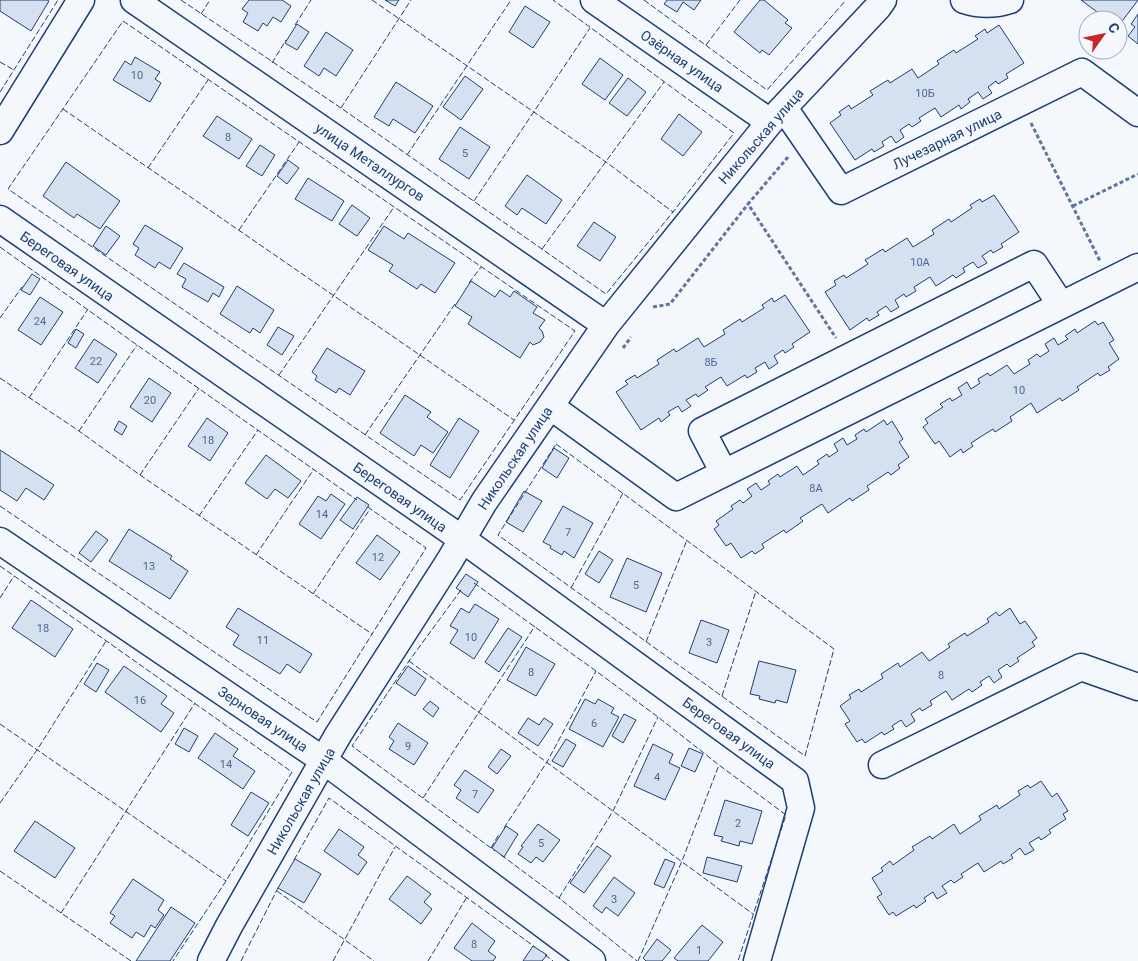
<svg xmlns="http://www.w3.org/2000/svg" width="1138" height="961" font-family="Roboto,sans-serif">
<rect width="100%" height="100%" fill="#f4f7fb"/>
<path fill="#d5e0f0" stroke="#1d3f73" d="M0,0H47L49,1L31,31L0,11Z
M249,0H282L291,6L281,22L273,17L267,26L263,23L258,31L243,22L248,13L242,9Z
M385,0H399L395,6Z
M667,0H701L694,10L683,2L677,12L664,4Z
M760,0H764L788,20L785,23L792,28L769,55L762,50L760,53L734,32Z
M1081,0H1138L1120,24L1118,23V20H1108Z
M525,6L550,22L533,48L509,32Z
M1138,14V44L1128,36L1135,27L1131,24Z
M297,24L309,32L297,50L285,43Z
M999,25L1024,63L1006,74L1008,78L998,84L996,81L988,87L992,93L983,99L978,92L968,99L970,102L961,109L959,105L941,117L935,108L919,118L921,121L912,127L909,124L900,130L904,137L896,143L891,136L882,142L884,146L874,152L872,149L855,160L830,123L841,115L839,112L849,105L851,109L873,95L870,91L888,80L890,83L912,69L918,78L939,64L937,61L954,50L956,53L978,39L975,36L985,29L987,33Z
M326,32L353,50L336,76L324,68L319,76L304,66Z
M135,57L160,72L155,79L161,83L150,102L113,80L125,61L131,65Z
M600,58L623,75L605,100L582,84Z
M465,76L483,89L461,120L443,107Z
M628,78L646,92L627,116L609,103Z
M396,82L433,106L415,133L393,119L389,126L374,117Z
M679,114L702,132L683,156L661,139Z
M217,116L252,139L239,159L203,136Z
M460,127L490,147L469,179L439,159Z
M260,145L275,155L262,176L246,166Z
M288,160L299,168L287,184L277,176Z
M66,162L120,201L100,229L77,214L74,218L43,196Z
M527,175L562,200L546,224L522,208L517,215L505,206Z
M308,178L344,201L332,221L295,199Z
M994,195L1019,232L1001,244L1003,247L993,253L991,250L982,256L987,263L978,268L973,262L963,268L965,272L956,278L953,275L936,286L930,277L914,287L916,291L906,297L904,294L895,300L899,307L891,312L886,306L877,312L879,315L869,321L867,318L850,330L825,292L836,285L834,281L844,275L846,278L868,264L865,260L883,249L885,252L907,238L913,247L934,234L932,230L949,219L951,222L972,208L970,205L980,199L982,202Z
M352,205L370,218L357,236L339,224Z
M594,222L616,237L600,261L577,246Z
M145,225L183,248L170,269L159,262L155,268L135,255L139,248L133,244Z
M106,226L120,236L106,255L93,246Z
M384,226L404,239L408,233L455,263L435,293L421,284L417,289L389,271L393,265L368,250Z
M184,263L224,287L219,297L213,293L208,302L182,287L186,279L177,274Z
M32,274L40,279L30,295L21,290Z
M471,281L495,297L500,290L510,297L514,291L537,307L533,313L545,320L539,328L542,331L544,337L540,342L533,345L530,342L520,358L468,324L472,317L455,306Z
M237,286L274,310L260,333L253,328L250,333L220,314Z
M785,295L810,332L792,344L794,347L785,353L783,350L774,356L778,363L769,369L765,362L755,368L757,372L747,378L745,375L727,386L721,377L705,387L708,390L698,397L696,394L686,400L691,406L682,412L678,406L668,412L670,415L661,422L659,418L641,430L616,392L628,384L625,381L635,375L637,378L659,364L657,360L674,349L676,352L698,338L704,347L725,334L723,330L740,319L742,322L764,308L762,305L772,298L774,302Z
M40,297L63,312L41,345L18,330Z
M1095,321L1098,325L1103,322L1114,340L1109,343L1119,359L1108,367L1110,370L1100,376L1098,373L1077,387L1079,390L1062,401L1060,398L1037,413L1031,403L1010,417L1012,421L995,432L993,429L971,443L973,446L963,453L961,449L950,457L939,441L935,444L923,427L928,423L925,419L943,407L940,404L950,398L952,401L962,395L958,388L967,382L971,389L980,383L978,379L988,373L990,376L1007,365L1014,374L1030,364L1028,360L1037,354L1040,357L1049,351L1045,344L1054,338L1058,345L1068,339L1065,336L1075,329L1077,333Z
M278,327L294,336L282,355L267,345Z
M76,329L84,334L76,348L68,343Z
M94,339L117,354L98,383L75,368Z
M327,348L365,371L350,395L339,388L336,393L315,380L317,376L312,372Z
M149,378L171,393L152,422L130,407Z
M405,395L431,412L427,417L448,432L433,453L421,445L414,456L380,433Z
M207,418L228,433L210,461L188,446Z
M459,418L479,431L450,478L430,465Z
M884,420L887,425L892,421L903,439L899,442L909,457L898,465L900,468L891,475L888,472L867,486L869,490L852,501L850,498L828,513L822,504L800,518L803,521L786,533L784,530L762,544L764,548L755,554L752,551L741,558L731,543L726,546L714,529L719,525L716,521L733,509L731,506L740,500L743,503L752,496L747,489L756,483L761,490L770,484L768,481L778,474L780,477L797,466L803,475L819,464L817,461L827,454L829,457L838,451L834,444L843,438L847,445L857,439L855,435L864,429L866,432Z
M119,421L127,426L122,435L114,430Z
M554,448L569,458L557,478L542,468Z
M0,450L54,485L44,500L26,488L17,501L0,490Z
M266,455L301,481L288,498L275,489L267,499L245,483Z
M524,491L542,501L523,532L506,522Z
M331,494L345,504L321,539L299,524L318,496L326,501Z
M357,497L369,505L353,529L340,520Z
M563,506L593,523L574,558L564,551L562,555L550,548L551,546L543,542Z
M129,529L172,556L170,559L188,571L170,599L109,561Z
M96,531L108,540L91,562L79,553Z
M377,535L400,552L380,580L356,563Z
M599,551L613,560L599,583L585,574Z
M627,558L662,573L646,612L610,597Z
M466,574L478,582L468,597L456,588Z
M31,600L73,629L55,657L12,628Z
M475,604L499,619L474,659L450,643L458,630L450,626L461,608L469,613Z
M238,608L312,654L300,673L287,664L280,674L233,645L239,635L226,627Z
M1010,608L1020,624L1025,621L1037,638L1032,642L1035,646L1017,658L1019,661L1010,667L1007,664L998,670L1002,677L994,683L989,676L980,682L982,685L972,692L969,689L952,700L946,691L930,701L932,705L922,711L920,708L911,714L915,721L906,727L901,720L892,726L894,729L884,735L882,732L865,743L862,739L857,742L845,724L850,721L840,706L851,698L849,695L859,689L861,692L883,678L881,674L898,663L900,667L922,652L929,661L950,647L948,644L965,633L967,636L989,622L987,619L996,612L999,616Z
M701,620L729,630L717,663L689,653Z
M508,628L522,637L499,672L485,662Z
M526,647L555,664L536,696L507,680Z
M759,661L796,670L787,703L776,700L775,703L759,699L760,696L750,694Z
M97,663L109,670L96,692L84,684Z
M124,666L167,696L161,704L174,713L161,732L105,692Z
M408,666L426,679L415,696L396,683Z
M585,699L595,704L598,699L614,708L611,713L619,717L603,747L569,729Z
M430,701L439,708L433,717L423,709Z
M624,714L636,720L623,743L612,736Z
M528,718L539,725L544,718L553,724L538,746L518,733Z
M398,723L428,743L414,765L389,749L394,741L389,737Z
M184,728L198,736L189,752L175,744Z
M215,733L238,749L233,756L255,771L243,789L198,758Z
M566,739L576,745L563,767L552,761Z
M653,744L673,754L669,763L680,768L665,800L634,786Z
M689,748L703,754L695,772L681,766Z
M501,749L511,756L497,774L488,767Z
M465,770L494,790L478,813L456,798L461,790L454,785Z
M1041,781L1052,797L1057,793L1068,811L1063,814L1066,819L1049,830L1051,833L1041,840L1039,837L1029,843L1034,850L1025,855L1020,848L1011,855L1013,858L1003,864L1001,861L984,872L978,863L961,874L963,877L954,883L951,880L942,886L947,893L937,899L933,892L924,898L926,901L916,908L914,905L896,916L893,912L889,915L877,897L882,894L872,878L883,871L881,868L890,861L893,865L914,850L912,847L930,836L932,839L954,824L960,834L981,820L979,816L997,805L999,809L1020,795L1018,791L1028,785L1030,788Z
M251,792L269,803L248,836L231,825Z
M725,800L762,811L752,844L740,841L739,846L721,841L723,837L714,835Z
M35,821L75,848L55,878L14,851Z
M538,824L560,840L543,862L536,857L531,863L518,854L523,847L521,846Z
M506,826L518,834L504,857L492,848Z
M339,829L364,847L358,855L367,862L358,875L324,851Z
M597,846L611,856L584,893L570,883Z
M707,857L742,866L737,882L703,873Z
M295,859L321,874L304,903L278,888Z
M665,859L675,863L664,888L654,884Z
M407,876L431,894L424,902L432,909L421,924L389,899Z
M614,877L635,893L618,916L606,907L602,913L593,906Z
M133,879L164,900L158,910L164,915L155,928L151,925L144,937L136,932L132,938L110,923L115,916L110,913Z
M171,907L195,923L170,961H136Z
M472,923L495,941L488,951L496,957L493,961H472L454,948Z
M702,925L723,942L708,961H678L674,958Z
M657,939L671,950L662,961H646L643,958Z
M533,946L547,955L542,961H523Z"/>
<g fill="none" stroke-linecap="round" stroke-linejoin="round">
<g stroke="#1d3f73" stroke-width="29">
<path id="minor" d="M134,0L606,325
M594,0L770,122
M964,0C979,5 995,5 1010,0
M784,108L841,191L1082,72L1138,113
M0,131L81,0
M0,219L462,539L795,781L801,808L757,961
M550,406L676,497L1138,267
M724,473L702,431L1034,264L1061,305
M0,541L323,760L592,961
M882,765L1081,667L1138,687
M211,961L229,926L338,735L450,560L484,502L606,325L770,122L878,7L883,0"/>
</g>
<path stroke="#5e769c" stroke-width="3" stroke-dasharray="4 2.5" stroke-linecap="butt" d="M1031,123L1100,261
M788,157L748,204L836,338
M1073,206L1138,174
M653,307L670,304L748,204
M623,348L631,337"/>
<use href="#minor" stroke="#f4f7fb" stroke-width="26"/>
<path stroke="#1d3f73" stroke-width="1" stroke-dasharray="6 2.5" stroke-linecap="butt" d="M181,0L341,108L606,294L673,212L734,133L553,0
M372,0L606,162L673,212
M644,0L767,90L846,0
M201,14L210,0
M123,21L575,331L460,500L8,189Z
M295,25L311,0
M706,45L740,0
M0,62L14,70
M272,63L286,40
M0,92L58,0
M341,108L411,0
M63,109L514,420
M407,155L511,0
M148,168L208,80
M474,201L590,28
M239,230L299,142
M0,247L137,345L357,500
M542,249L664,82
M469,283L481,267
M0,318L22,287
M279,375L394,207
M0,378L79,431L140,475L372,634
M29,398L88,309
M79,431L137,345
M365,435L455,304
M556,444L834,649L805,756L498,535Z
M140,475L199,388
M0,506L317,722L426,548L365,505
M199,516L258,430
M256,555L314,469
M0,566L292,772L226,881L173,961
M474,583L596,671L658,717L719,765L786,815L738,961
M571,588L623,493
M461,590L409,661L352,746L495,851
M313,594L370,509
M0,598L14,576
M646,642L687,540
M409,661L753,914
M722,696L756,591
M0,724L226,881
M423,798L535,626
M0,803L37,750L106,641
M504,828L547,762L596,671
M491,848L499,834
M501,855L559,898L637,961
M294,860L329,798L535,947
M0,871L131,961
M277,891L374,961
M559,898L613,811L658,717
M61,913L195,703
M545,955L553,961
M241,961L279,886
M333,961L395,847
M428,961L467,897
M638,961L682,861L719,765"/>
</g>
<g text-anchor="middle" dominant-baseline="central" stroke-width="4" stroke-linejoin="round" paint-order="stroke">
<g font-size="11" fill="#4b6792">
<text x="137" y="75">10</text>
<text x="925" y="93">10Б</text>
<text x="228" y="137">8</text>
<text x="465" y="153">5</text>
<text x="920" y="262">10А</text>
<text x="40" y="321">24</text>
<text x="96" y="361">22</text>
<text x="711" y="362">8Б</text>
<text x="1019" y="390">10</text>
<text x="150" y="400">20</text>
<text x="208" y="440">18</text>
<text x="816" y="488">8А</text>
<text x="322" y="514">14</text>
<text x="568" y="532">7</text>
<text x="378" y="557">12</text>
<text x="149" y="566">13</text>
<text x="636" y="585">5</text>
<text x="43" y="628">18</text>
<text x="471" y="637">10</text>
<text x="263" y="640">11</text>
<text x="709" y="642">3</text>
<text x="531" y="672">8</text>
<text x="941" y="675">8</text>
<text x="140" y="700">16</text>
<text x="594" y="723">6</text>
<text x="408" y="746">9</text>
<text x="226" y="764">14</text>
<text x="657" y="777">4</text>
<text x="475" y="794">7</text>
<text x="738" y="823">2</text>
<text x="541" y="843">5</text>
<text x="614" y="899">3</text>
<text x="474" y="944">8</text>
<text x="699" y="950">1</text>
</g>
<g font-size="14" fill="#1d3f73" stroke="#f4f7fb">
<text transform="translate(682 61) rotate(35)">Озёрная улица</text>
<text transform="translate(761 136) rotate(-49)">Никольская улица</text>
<text transform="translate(947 139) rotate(-26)">Лучезарная улица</text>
<text transform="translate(370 162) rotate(34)">улица Металлургов</text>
<text transform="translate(67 266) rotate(35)">Береговая улица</text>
<text transform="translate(515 458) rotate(-56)">Никольская улица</text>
<text transform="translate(400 497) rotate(35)">Береговая улица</text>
<text transform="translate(263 719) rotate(34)">Зерновая улица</text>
<text transform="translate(729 733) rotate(36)">Береговая улица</text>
<text transform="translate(301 801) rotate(-60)">Никольская улица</text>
</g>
</g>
<g transform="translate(1103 35) rotate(57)"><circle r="24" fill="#f4f7fb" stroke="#9eadc5"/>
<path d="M0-4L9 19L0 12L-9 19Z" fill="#c62828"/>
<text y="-8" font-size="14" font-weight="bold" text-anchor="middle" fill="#1d3f73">С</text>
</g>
</svg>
